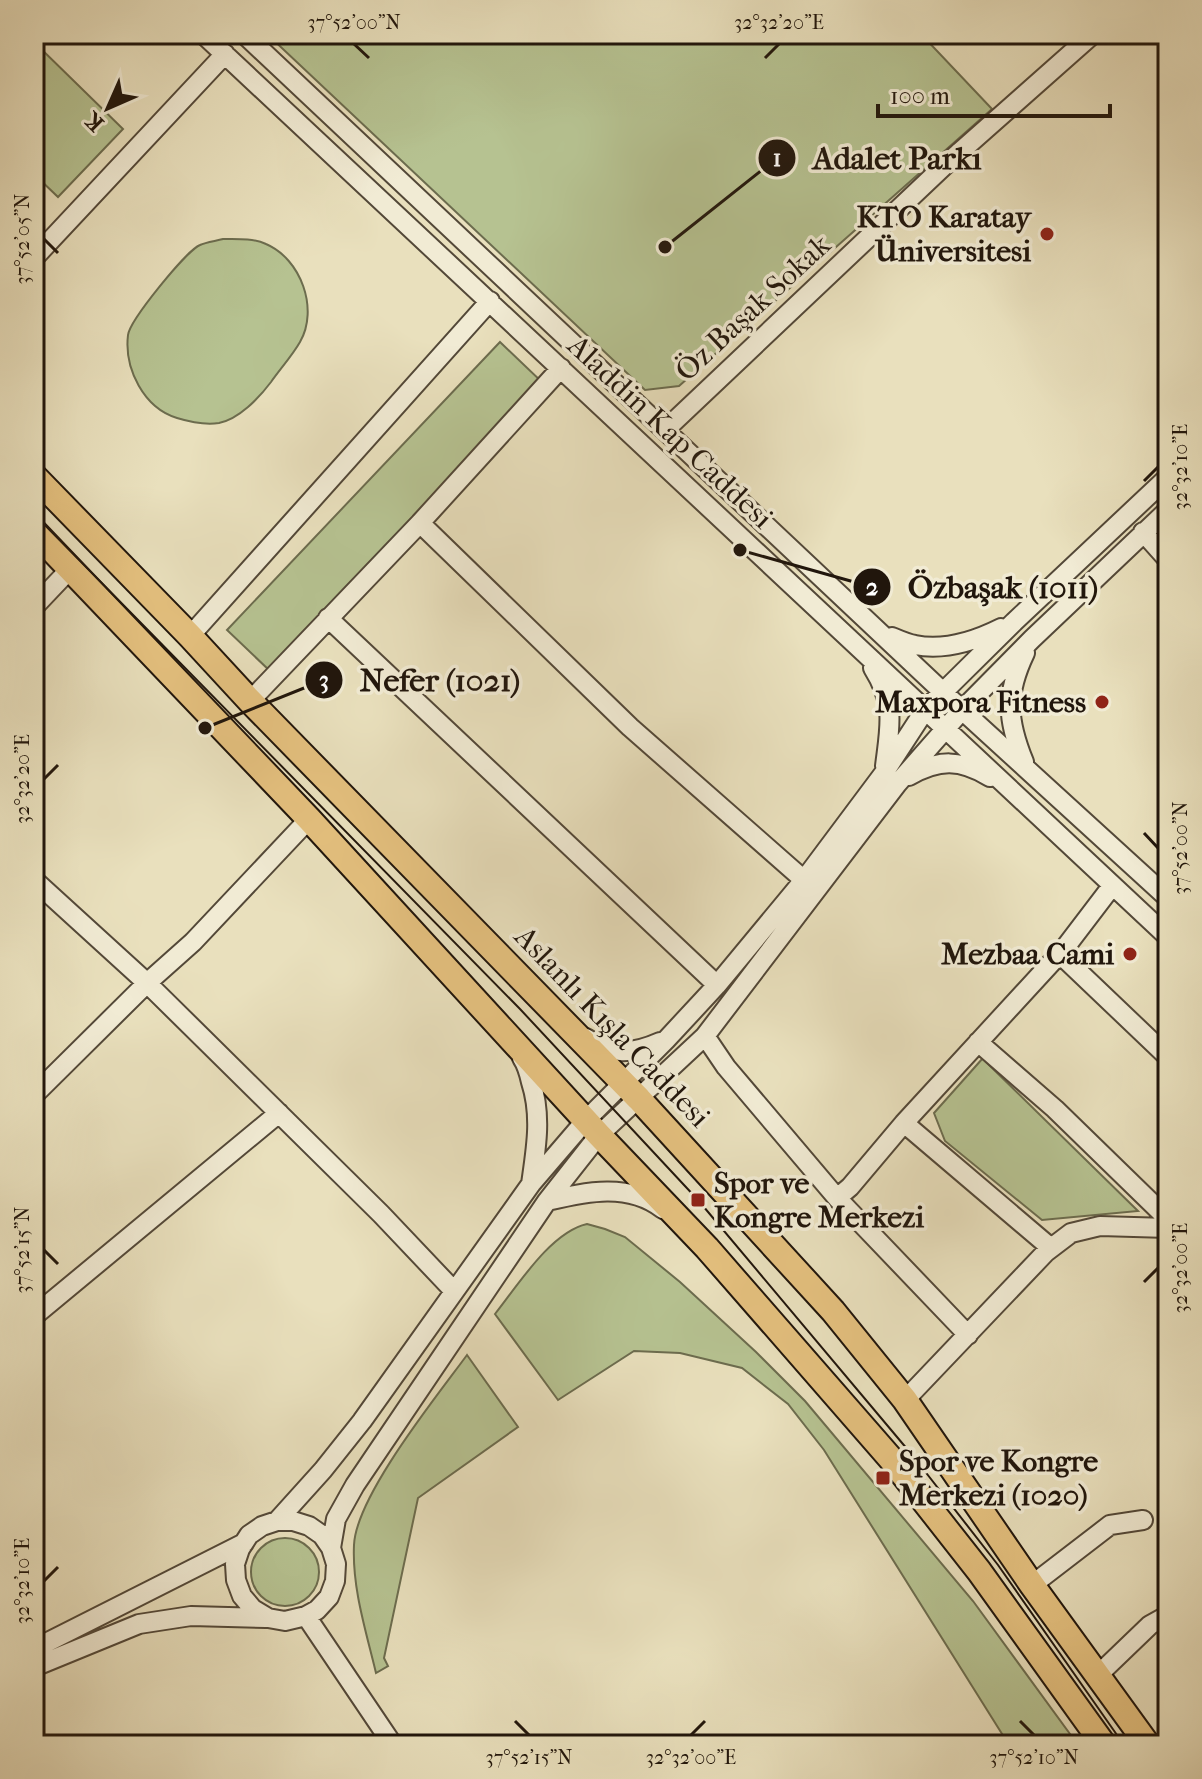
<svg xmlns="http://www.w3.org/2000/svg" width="1202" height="1779" font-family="'IM FELL French Canon',serif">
<rect width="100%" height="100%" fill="#e9e0bd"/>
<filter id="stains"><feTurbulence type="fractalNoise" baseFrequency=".0025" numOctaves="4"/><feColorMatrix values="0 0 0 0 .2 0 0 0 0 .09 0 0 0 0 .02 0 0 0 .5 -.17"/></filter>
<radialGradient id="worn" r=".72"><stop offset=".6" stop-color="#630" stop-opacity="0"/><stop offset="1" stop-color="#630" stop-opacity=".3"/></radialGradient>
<path fill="#b6c291" stroke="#6c6c4e" stroke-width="2" d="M267,34H921L992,109L679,386L645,390Z
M34,42L123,129L58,197L34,174Z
M223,239C237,239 253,238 266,244C301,259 319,309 300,342C292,356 280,369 271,382C259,398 239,419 219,423C205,425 190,422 177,418C144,408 124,369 128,335C130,320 186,251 200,245C206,242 216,241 223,239Z
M500,342L544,384L270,671L227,630Z
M983,1058V1059L1138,1211L1042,1220L945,1141L934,1113Z
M587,1224L605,1229L625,1237L680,1282L756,1352L805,1401L973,1601L1078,1745H1009L824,1450L788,1404L742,1368L680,1353L634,1351L558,1400L495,1314C518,1285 551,1232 587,1224Z
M467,1355L518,1427L418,1498L384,1658L388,1666L376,1673C366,1631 352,1588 354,1545C356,1496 437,1396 467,1355Z
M251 1572a34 34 0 1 1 68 0a34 34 0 1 1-68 0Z"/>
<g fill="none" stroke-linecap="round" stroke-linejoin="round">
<g stroke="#534838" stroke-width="22">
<path id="minor" d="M203,34L1168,937
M244,34L962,710L1168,898
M34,258L225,54
M665,430L944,166L1093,34
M420,523L630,727L804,880
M1143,532L1168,560
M34,607L71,568
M328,618L717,985
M190,636L490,301
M892,637C899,640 908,644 915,645C945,651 975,641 1001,628
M873,668C896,705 890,725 885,766
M250,701L420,523L561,368
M1024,762C1007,720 1005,695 1025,653
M909,776C939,759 960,759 990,777
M34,880L147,983L381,1214L454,1291
M1060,954L1168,1057
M705,1036L726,1067L837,1198L850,1187L904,1123
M586,1038C611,1056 633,1054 660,1042
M978,1042L1055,1109L1168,1219
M522,1058C527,1065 529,1073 531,1082C542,1116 536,1149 531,1184
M34,1095L147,983L193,942L309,819
M837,1198L968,1335
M547,1201C586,1192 628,1182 663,1209
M1051,1248L904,1123L1064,949L1112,886
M34,1316L279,1113
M905,1400L1046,1252L1071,1233L1100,1226L1168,1228
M277,1521H293L309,1526L322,1535L331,1548L336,1564L335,1581L329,1597L317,1610L306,1616L285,1621L268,1618L253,1609L242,1596L236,1580L235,1564L240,1549L249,1535L262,1526L277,1521L323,1470L362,1421L531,1184L586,1120L666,1040L717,985L804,880L884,773L925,710L1014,622L1168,477
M331,1548L336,1519L355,1485L547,1201L599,1135L705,1036L897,784L962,710L1032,639L1168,510
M1032,1585L1110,1525L1143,1520
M306,1616L393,1745
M34,1649L244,1543
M34,1667L139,1624L191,1616L266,1618
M1098,1675L1150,1625L1168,1615"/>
</g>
<g stroke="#21160c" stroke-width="28">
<path id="major" d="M34,476L190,636L250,701L639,1099L833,1311L905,1400L1032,1585L1148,1745
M34,531L309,819L599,1135L707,1248L891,1459L979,1571L1104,1745"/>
</g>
<use href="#minor" stroke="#f1ebd4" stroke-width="18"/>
<use href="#major" stroke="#e4c07e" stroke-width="24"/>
<path stroke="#21160c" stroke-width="2" d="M34,514L520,1009L698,1200L913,1456L998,1565L1124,1745"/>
</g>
<path fill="none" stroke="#21160c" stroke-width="3" d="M354,44L369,58M765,58L779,44M44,239L58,253M1144,481L1158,467M44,779L58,765M1144,833L1158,848M44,1250L58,1264M1144,1282L1158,1268M44,1581L58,1567M515,1721L529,1735M1020,1721L1034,1735M691,1735L705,1721"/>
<g fill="#8f2418" stroke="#f1ebd4" stroke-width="3">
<circle cx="1047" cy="234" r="8"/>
<circle cx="1102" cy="702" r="8"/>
<circle cx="1130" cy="954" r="8"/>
<rect x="690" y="1192" width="16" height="16" rx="4"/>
<rect x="875" y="1470" width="16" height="16" rx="4"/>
</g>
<g text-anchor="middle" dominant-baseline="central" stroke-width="7" stroke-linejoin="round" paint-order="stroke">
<g font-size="30" font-weight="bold" fill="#21160c" stroke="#f1ebd4" text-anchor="end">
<text x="1031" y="217">KTO Karatay<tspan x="1031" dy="34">Üniversitesi</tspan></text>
<text x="1086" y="702">Maxpora Fitness</text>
<text x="1114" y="954">Mezbaa Cami</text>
<text x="714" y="1183" text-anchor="start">Spor ve<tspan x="714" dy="34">Kongre Merkezi</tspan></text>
<text x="899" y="1461" text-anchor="start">Spor ve Kongre<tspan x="899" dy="34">Merkezi (1020)</tspan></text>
</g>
<g font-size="30" fill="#21160c" stroke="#f1ebd4">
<text transform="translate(753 308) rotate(-43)">Öz Başak Sokak</text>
<text transform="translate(670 432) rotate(43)">Aladdin Kap Caddesi</text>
<text transform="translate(612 1027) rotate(46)">Aslanlı Kışla Caddesi</text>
</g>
</g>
<path fill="none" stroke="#21160c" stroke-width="3" d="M665 247L777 158M740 550L872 587M205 728L324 680"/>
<g fill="#21160c" stroke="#f1ebd4" stroke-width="3">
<circle cx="665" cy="247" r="8"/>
<circle cx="740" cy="550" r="8"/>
<circle cx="205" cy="728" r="8"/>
<circle cx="777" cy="158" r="20"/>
<circle cx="872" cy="587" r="20"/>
<circle cx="324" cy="680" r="20"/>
</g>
<g font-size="24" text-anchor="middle" font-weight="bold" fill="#fff">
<text x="777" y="166">1</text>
<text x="872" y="595">2</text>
<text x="324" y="688">3</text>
</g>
<g font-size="32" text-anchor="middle" font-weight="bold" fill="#21160c" stroke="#f1ebd4" stroke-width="7" stroke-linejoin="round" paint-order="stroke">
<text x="897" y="169">Adalet Parkı</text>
<text x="1003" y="598">Özbaşak (1011)</text>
<text x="440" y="691">Nefer (1021)</text>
</g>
<rect width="1202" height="1779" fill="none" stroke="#e9e0bd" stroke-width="88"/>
<g transform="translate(108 108) rotate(225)" stroke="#f1ebd4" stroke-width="6" paint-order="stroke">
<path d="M0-6L14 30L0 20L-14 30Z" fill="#21160c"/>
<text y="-12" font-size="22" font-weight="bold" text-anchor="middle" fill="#21160c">K</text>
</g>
<path d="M878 104v12h232v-12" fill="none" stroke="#21160c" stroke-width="4"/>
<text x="890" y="104" font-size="24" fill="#21160c" stroke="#f1ebd4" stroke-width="6" paint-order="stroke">100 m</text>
<rect x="44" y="44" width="1114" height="1691" fill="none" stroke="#21160c" stroke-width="3"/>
<g font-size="20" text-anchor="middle" fill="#21160c">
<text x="354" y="29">37°52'00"N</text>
<text x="779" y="29">32°32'20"E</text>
<text transform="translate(22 239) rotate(-90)" y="7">37°52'05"N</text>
<text transform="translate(1180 467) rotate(-90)" y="7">32°32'10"E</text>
<text transform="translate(22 779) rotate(-90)" y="7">32°32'20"E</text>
<text transform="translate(1180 848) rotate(-90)" y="7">37°52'00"N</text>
<text transform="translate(22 1250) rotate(-90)" y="7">37°52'15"N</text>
<text transform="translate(1180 1268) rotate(-90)" y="7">32°32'00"E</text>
<text transform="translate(22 1581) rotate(-90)" y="7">32°32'10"E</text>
<text x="529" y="1764">37°52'15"N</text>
<text x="691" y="1764">32°32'00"E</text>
<text x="1034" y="1764">37°52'10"N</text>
</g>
<rect width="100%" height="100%" filter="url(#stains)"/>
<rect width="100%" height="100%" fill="url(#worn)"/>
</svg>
